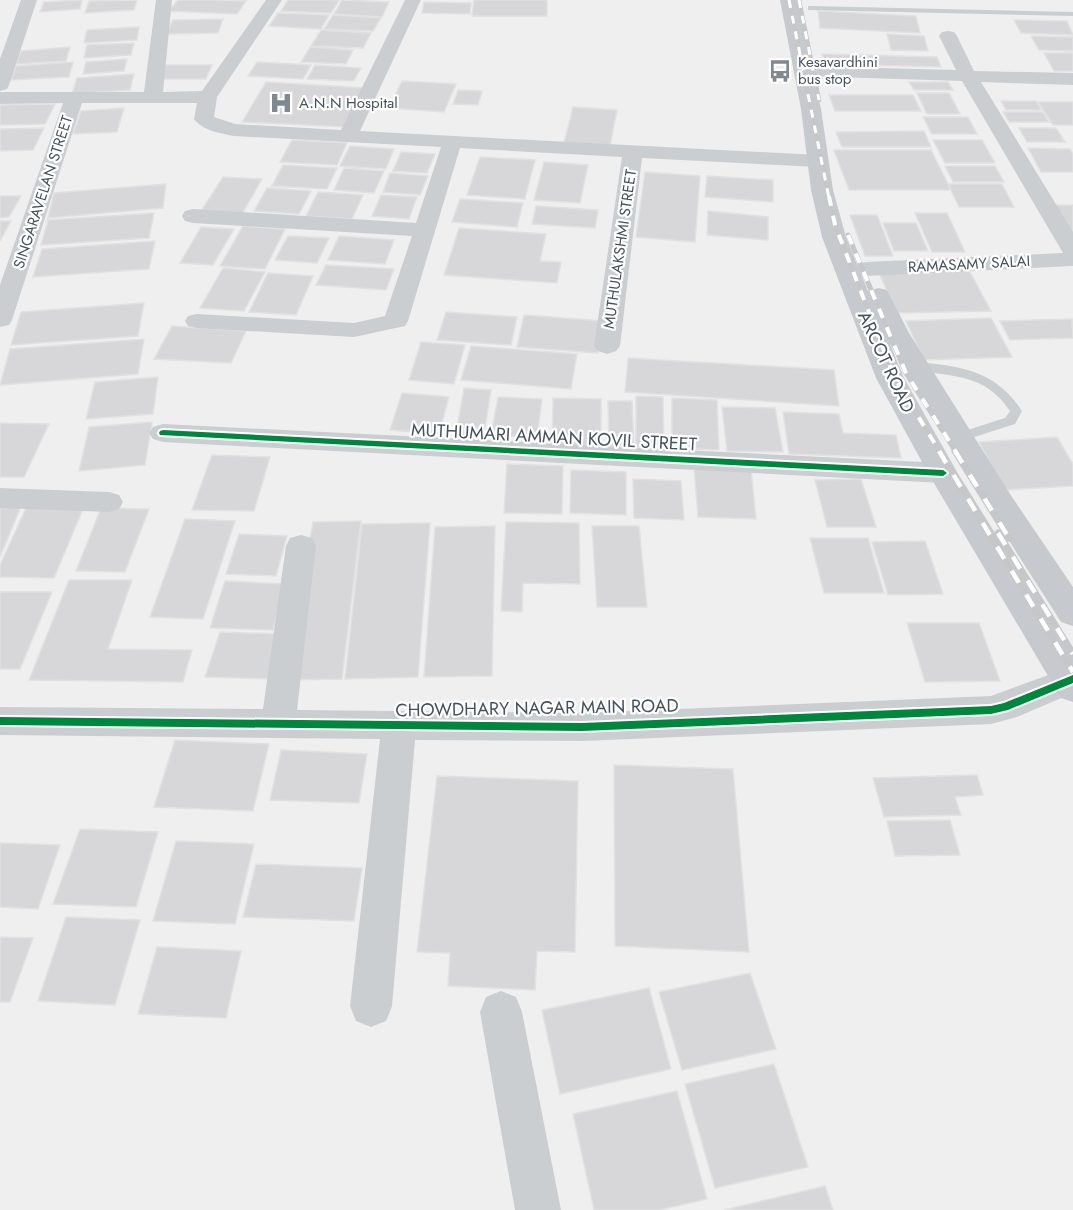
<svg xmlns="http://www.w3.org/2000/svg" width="1073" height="1210" font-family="Jost,sans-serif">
<rect width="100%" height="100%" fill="#f0efef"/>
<path fill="#d7d7d9" stroke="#e1e1e2" stroke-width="1.5" d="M82,0L80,9L40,12L44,2Z
M137,0L134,10L85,13L89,1Z
M178,0H218L246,1L237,14L169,11Z
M288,0H339L331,13L281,11Z
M342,0L389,2L382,17L334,14Z
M474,0H547V16H472Z
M424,2L471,3L470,14L422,13Z
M818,11L916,16L920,33L820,28Z
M278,13L329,15L321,29L269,26Z
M333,15L381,18L373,31L324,29Z
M223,19L218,33L166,34L173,20Z
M1014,20L1067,21L1073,35L1021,33Z
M139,27L137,40L84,43L87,30Z
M321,30L371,33L363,48L311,46Z
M887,34L924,36L928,51L891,50Z
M1031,36L1073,37V51L1039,50Z
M134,43L131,55L84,58L87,45Z
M70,47L66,61L16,64L21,51Z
M310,47L353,50L346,64L301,62Z
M1044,53H1073V71H1054Z
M822,54L937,57L941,67L825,64Z
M127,59L124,71L83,74L86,62Z
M73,62L69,77L11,80L16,66Z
M257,62L311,65L303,79L248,76Z
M163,65H212L206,79H156Z
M315,65L361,68L354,81L307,79Z
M134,74L130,90L72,94L77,78Z
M402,81L456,84L444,112L389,108Z
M266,82L366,88L346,127L242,122Z
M909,82H948L953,90H914Z
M458,90L482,91L478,105L453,104Z
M917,93H949L960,114H927Z
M829,95H913L921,111H835Z
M1001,101H1036L1042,110H1006Z
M1038,102H1073V125H1053Z
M55,104L45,124L0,125V105Z
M573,107L617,110L610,146L564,143Z
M124,108L117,132L73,134L81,111Z
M1003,112H1043L1049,122H1009Z
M923,117H968L977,134H932Z
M44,128L33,150L0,151V129Z
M1019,128H1056L1065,142H1027Z
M924,131L931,147H842L836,132Z
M292,140L347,143L337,165L280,162Z
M933,140H982L995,163H945Z
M350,146L394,149L386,169L340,166Z
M1028,148L1070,149L1073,154V172H1041Z
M834,150H931L951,190H849Z
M401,152L435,154L427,173L393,171Z
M480,157L535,160L525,199L467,195Z
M544,162L588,165L580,203L534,200Z
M283,165L337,168L327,189L272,186Z
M945,166H995L1004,182H953Z
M344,168L384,171L374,193L334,190Z
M645,172L700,176L695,242L636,237Z
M390,173L428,176L420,195L383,192Z
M707,176L773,180V202L705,197Z
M223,177L262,179L242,214L201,211Z
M166,184L163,208L48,218L54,193Z
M948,184H1002L1014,207H959Z
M267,188L311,191L299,214L254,211Z
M318,192L363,195L352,219L306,216Z
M381,195L417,197L409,219L372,216Z
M0,196H21L9,217L0,218Z
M460,199L523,203L517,227L452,222Z
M1053,205H1073V239Z
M536,206L598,210L595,228L532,224Z
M708,211L768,217V240L707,235Z
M154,213L149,238L41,245L48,220Z
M915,213H947L965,252H932Z
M850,215H877L893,256H865Z
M0,221H11L0,241Z
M883,223H916L928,251H894Z
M243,226L285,229L265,269L220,266Z
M201,227L234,229L213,265L180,263Z
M459,228L546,234L540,261L561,262L557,283L444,275Z
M288,236L329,238L317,263L275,260Z
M339,236L394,240L385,264L328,260Z
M155,241L149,269L33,277L42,249Z
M326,265L394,269L386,290L316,285Z
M223,268L265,272L244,311L200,308Z
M969,270L991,311L897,313L879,273Z
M268,273L313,276L296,315L249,312Z
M144,303L138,336L11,345L21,312Z
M446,312L517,317L511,345L437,340Z
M524,315L603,321L598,353L517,347Z
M991,318L1012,357L924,360L906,321Z
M1072,319L1073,338L1010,340L1000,321Z
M172,326L246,331L231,363L154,359Z
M144,339L138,374L0,385L10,349Z
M421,342L465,345L454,384L409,380Z
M471,346L577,354L571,389L461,380Z
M628,358L834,370L839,406L625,392Z
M158,377L153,414L86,419L95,382Z
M464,388L491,390L483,441L455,440Z
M402,393L449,397L439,434L390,430Z
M636,396L663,397L664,447L636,446Z
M498,397L542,399L537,438L491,435Z
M553,398L601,399V447L552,446Z
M672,398L717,400L719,450L672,448Z
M608,401H632L634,446H609Z
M722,407L775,408L783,452L727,451Z
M783,412L839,414L843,433L896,435L901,458L789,454Z
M152,422L145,465L79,471L89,427Z
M0,423L49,424L24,477H0Z
M1057,437L1073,464V486L1005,490L979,442Z
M212,455L270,457L254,511L192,510Z
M507,464L563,466L562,514L504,513Z
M694,467L751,469L756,519L698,517Z
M571,470L626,472V515L570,513Z
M633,479L681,481L684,520L634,518Z
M861,479L876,527H827L815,480Z
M0,504H22L0,557Z
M26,508L83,509L54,578L0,577V565Z
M101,508L149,509L125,572L76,571Z
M185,519L235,521L203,619L150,617Z
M361,521L342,679L287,680L313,522Z
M506,522L579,523L580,584L523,583L522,612L501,611Z
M430,523L418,677L345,679L362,524Z
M495,526L492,676L424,677L435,527Z
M592,526H639L647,607H597Z
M239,534L287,536L276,576L226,574Z
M810,538H868L884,593H824Z
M925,541L943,594L888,595L872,542Z
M69,580H132L108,649L192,650L183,682L29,680Z
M225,581L285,584L273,630L210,628Z
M0,592H52L20,669H0Z
M907,623H979L1000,681L925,682Z
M220,632L282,634L270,679L205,677Z
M175,740L269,744L253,811L154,807Z
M281,750L367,754L359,803L270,800Z
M614,765L733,769L749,952L615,946Z
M977,775L983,795L955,797L961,815L884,817L873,778Z
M437,776L578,781L575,952L537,951L535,990L448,986L450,953L417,952Z
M950,820L960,855L895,856L887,821Z
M80,829L158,832L136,907L53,904Z
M176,841L254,844L235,924L153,921Z
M0,843L60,845L38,909L0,907Z
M256,864L362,868L354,921L243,917Z
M66,917L140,920L115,1005L38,1001Z
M0,937L33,938L10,1002H0Z
M157,947L241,951L226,1018L138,1014Z
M750,973L776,1049L682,1070L659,992Z
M649,988L671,1069L560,1094L542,1010Z
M774,1064L808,1167L715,1188L685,1084Z
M677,1091L707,1199L659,1210H594L573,1114Z
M825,1186L833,1210H724Z"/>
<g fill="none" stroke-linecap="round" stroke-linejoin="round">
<path fill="#caced0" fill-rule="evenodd" d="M811,6L1073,12V16L808,10V6Z
M917,362C962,366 996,371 1022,411L1015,424L965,440H955L953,437L955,434L1005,418L1010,411C984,372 952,378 913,369L911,366Z"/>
<path fill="#caced0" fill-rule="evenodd" d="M21,0H37L9,85L7,89L0,91V59Z
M156,0H172L163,92L202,91L266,0H282L217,97L214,117L235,124L341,130L405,0H421L360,131L817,155L824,157L827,161L824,165L817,167L642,158L620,346L616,351L607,354L598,351L594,346L622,157L460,148L408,321L405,326L354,337L197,328L188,326L185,321L188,316L197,314L354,323L385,316L412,236L193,223L185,221L182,216L185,211L193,209L416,223L441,147L234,136C220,133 203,131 194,119L197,103H82L12,320L9,325L0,327V285L63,103L0,104V92H144Z
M948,31L954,32L957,36L974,71L1073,73V85L981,82L1073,232V266L866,276L858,274L854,269L858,264L866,262L1063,253L962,81L803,76L797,75L794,71L797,67L803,66L956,70L939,36L942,32Z
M163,424L943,463L953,466L957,473L953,480L943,483L163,442L153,439L149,433L153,427Z
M0,488L109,492L119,495L123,502L119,509L109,512L0,508Z
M301,535L312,538L316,546L297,710L582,713L991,696L1073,666V693L1017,717L991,724L582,741L415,740L392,1006L386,1021L371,1027L356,1021L350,1006L380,739L0,735V707L263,709L286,546L290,538Z
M501,991L516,997L522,1012L561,1210H515L480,1012L486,997Z"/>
<path fill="#c6cace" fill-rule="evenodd" d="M780,0H798L821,109L833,190L846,237L868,291L878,288L887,290L909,333L1012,497L1073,587V626L1061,622L990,511L890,344L904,378L957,472L1073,658V702L1061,698L928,473L876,378L822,237L811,190L801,109Z"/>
<g stroke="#c5c7c9" stroke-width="4.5">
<path id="rail-far2" d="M789,0L829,198
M799,0L819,100"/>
</g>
<g stroke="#c5c7c9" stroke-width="5">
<path id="rail-far1" d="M829,196L835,225L895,379L940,452
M848,235L906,373L956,452"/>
</g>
<g stroke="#c5c7c9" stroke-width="7">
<path id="rail" d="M939,451L1073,672
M955,451L1009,538
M998,533L1073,654"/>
</g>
<use href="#rail-far2" stroke="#fff" stroke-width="3" stroke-dasharray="8" stroke-linecap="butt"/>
<use href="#rail-far1" stroke="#fff" stroke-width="4" stroke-dasharray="10" stroke-linecap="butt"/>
<use href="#rail" stroke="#fff" stroke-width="4.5" stroke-dasharray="14" stroke-linecap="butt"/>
<g stroke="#fff" stroke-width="4">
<path id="cycleway" d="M163,430L943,470L947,473L943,476L160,435L159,433L160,431Z
M1073,675V683L1008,710L991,714L582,731L0,725V717L582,723L991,706L1004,703Z"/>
</g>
<use href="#cycleway" fill="#00873e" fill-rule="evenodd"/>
</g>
<defs>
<g id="bus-bare" transform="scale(1.8)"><path d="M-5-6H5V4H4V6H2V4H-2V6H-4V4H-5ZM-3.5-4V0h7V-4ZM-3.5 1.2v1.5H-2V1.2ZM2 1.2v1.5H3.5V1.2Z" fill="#818990" stroke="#fff" stroke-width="2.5" paint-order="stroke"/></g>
<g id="hospital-bare" transform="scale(1.8)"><path d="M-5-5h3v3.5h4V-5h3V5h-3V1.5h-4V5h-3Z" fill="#818990" stroke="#fff" stroke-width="2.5" paint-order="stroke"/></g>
</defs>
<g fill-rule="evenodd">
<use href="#bus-bare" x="780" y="71"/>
<use href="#hospital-bare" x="281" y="103"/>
</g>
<g text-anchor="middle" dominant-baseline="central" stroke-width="4.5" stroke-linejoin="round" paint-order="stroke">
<g font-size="15" fill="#45525d" stroke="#fff" text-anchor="start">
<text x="798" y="62">Kesavardhini<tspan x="798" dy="17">bus stop</tspan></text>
<text x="299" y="103">A.N.N Hospital</text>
</g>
<g font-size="15" fill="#45525d" stroke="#fff">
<text transform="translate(43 192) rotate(-72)">SINGARAVELAN STREET</text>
<text transform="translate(620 249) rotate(-82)">MUTHULAKSHMI STREET</text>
<text transform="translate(969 264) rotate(-3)">RAMASAMY SALAI</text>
</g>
<g font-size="18" fill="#45525d" stroke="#fff">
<text transform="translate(886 362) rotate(65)">ARCOT ROAD</text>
<text transform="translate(554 437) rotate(3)">MUTHUMARI AMMAN KOVIL STREET</text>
<text transform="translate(537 708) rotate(-1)">CHOWDHARY NAGAR MAIN ROAD</text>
</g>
</g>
</svg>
